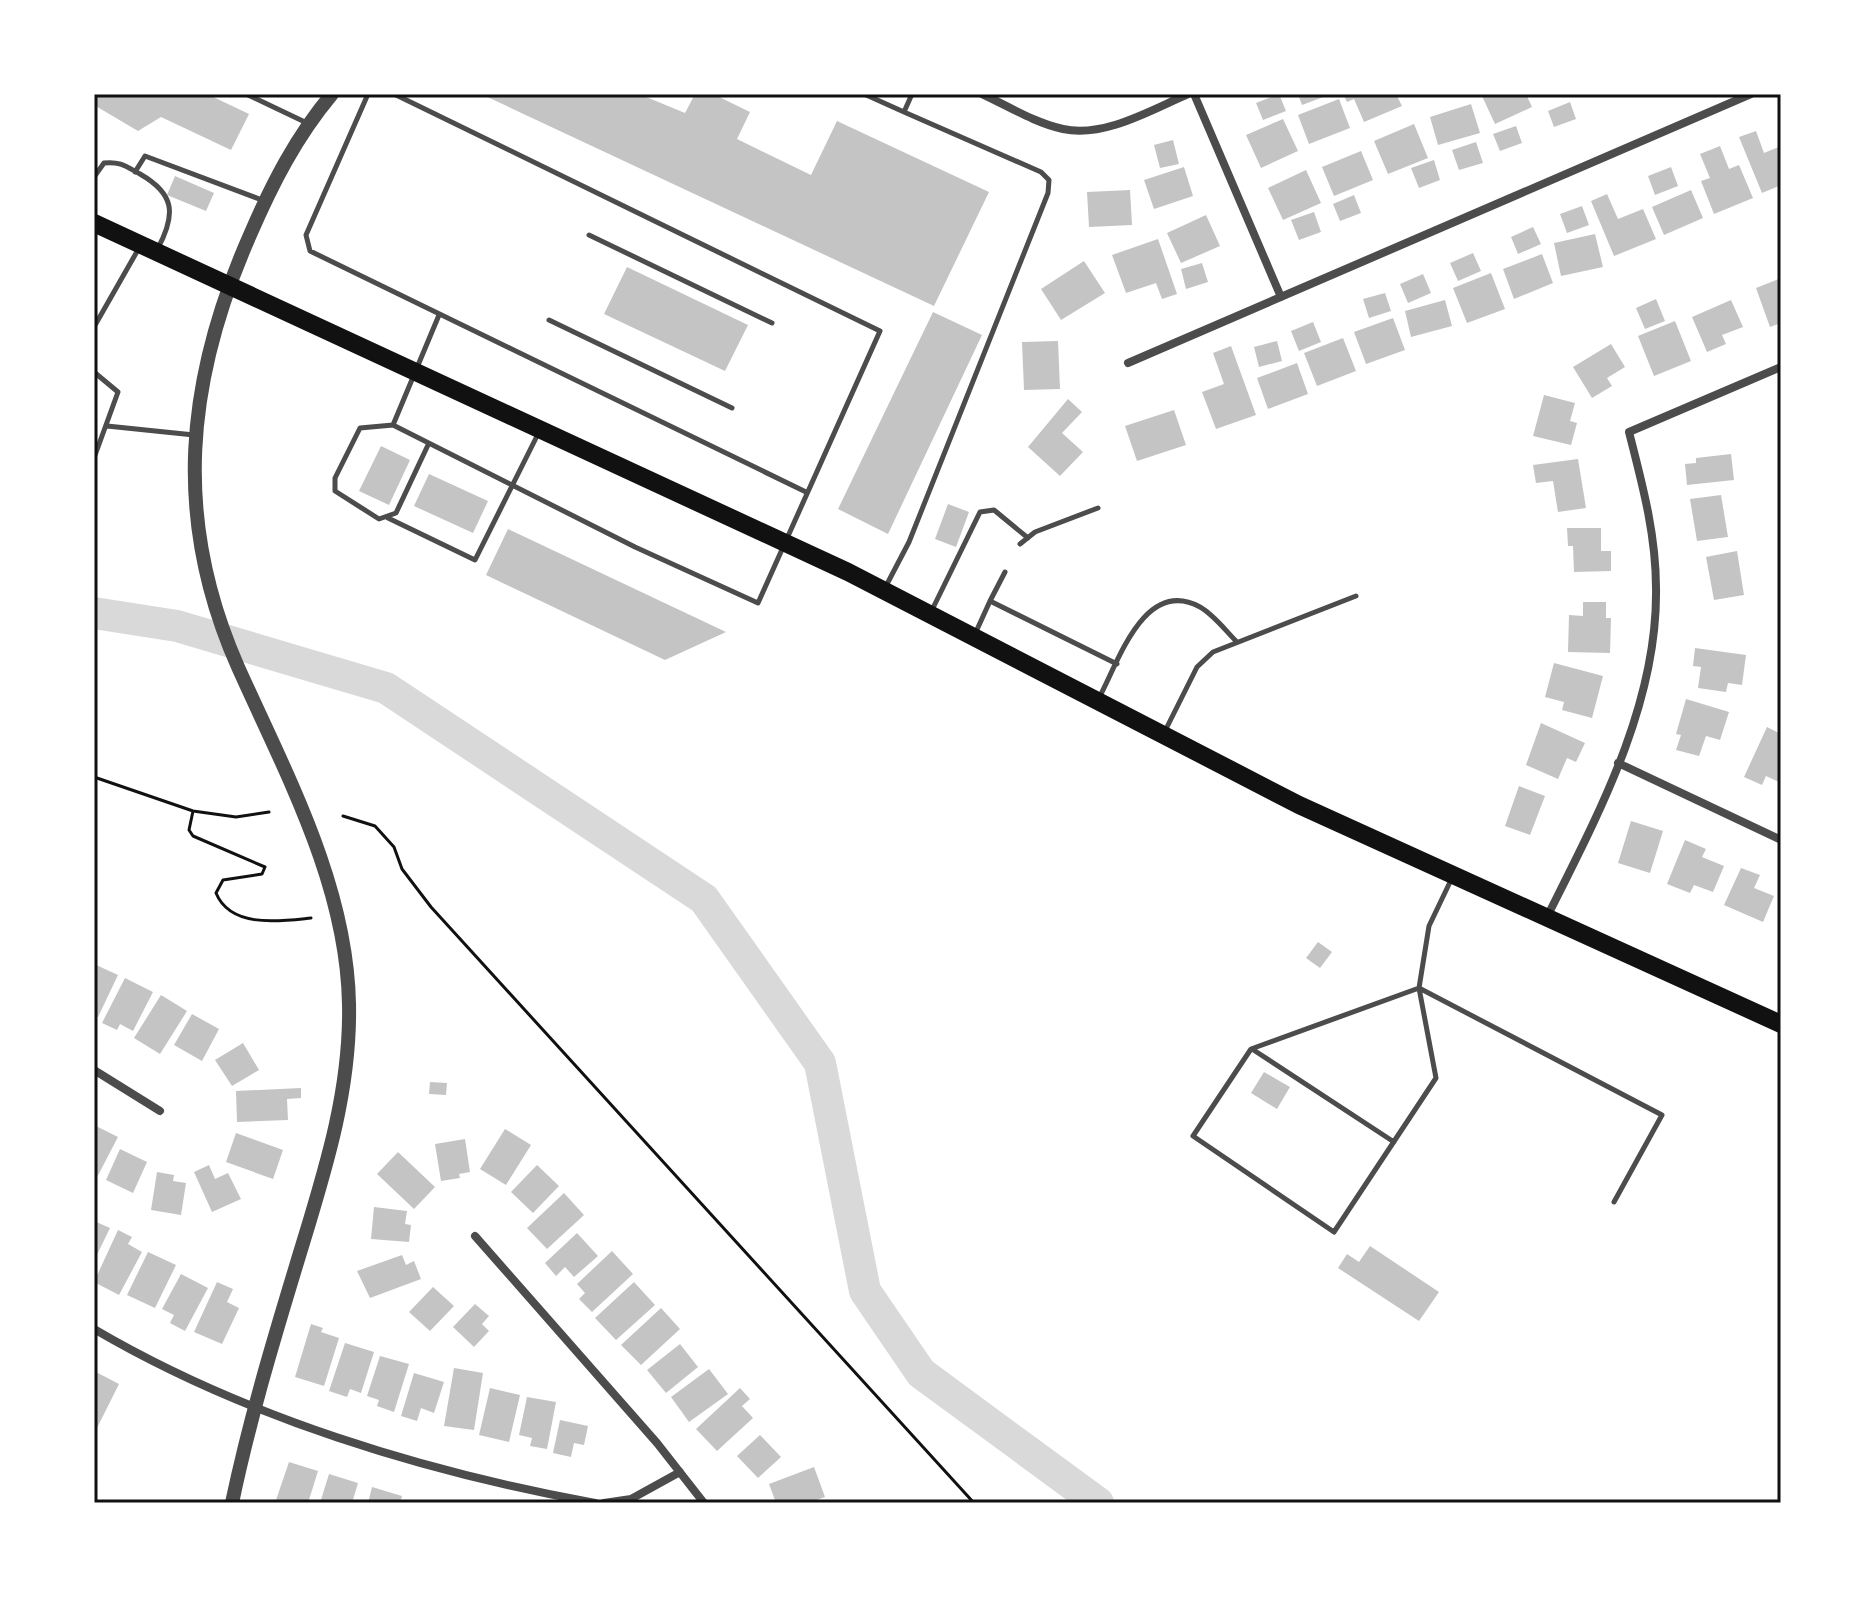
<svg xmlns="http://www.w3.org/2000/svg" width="1875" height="1597" font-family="Cabin,sans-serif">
<rect width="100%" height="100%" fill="#fff"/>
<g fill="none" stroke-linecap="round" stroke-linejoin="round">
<path stroke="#d9d9d9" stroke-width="32" d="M94,613L177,626L386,688L704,899L820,1063L865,1291L921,1373L1098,1503"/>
</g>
<path fill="#c4c4c4" d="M94,94H207L249,114L231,150L161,117L138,131L94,105Z
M481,94H639L685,113L695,94H713L750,112L737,139L811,175L837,121L989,192L934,306Z
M1279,94L1286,111L1263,120L1256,103Z
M1298,94H1325L1326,96L1302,105Z
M1343,94H1396L1402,106L1364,122L1354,99L1347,102Z
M1486,94H1526L1532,107L1495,124L1482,96Z
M1339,99L1350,128L1309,144L1298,115Z
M1570,102L1576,119L1554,127L1548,111Z
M1471,104L1480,133L1438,145L1430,117Z
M1283,119L1298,151L1261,168L1246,135Z
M1414,124L1428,158L1388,174L1374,141Z
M1516,126L1522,143L1500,151L1493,134Z
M1756,131L1764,153L1781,146V185L1762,193L1739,137Z
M1173,140L1179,164L1160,168L1154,145Z
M1476,142L1483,163L1459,170L1452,150Z
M1720,146L1729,169L1739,165L1753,198L1714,214L1701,181L1710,178L1700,154Z
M1361,151L1373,180L1334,196L1322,167Z
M1434,160L1440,180L1419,188L1411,168Z
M1184,167L1193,196L1154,209L1144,180Z
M1671,167L1678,186L1655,195L1648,176Z
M1306,170L1321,203L1283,220L1268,188Z
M175,176L214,193L206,211L167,195Z
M1130,190L1132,225L1089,227L1087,192Z
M1691,190L1703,218L1664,235L1652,207Z
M1607,194L1618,219L1643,209L1656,239L1614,256L1591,201Z
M1354,195L1361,213L1340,221L1333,204Z
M1582,206L1589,225L1567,233L1560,214Z
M1314,212L1321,232L1299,240L1291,220Z
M1206,215L1220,246L1181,263L1167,233Z
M1533,227L1541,244L1518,254L1511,237Z
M1595,234L1603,267L1561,276L1554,243Z
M1158,239L1177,294L1162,299L1156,283L1126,293L1112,255Z
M1473,253L1481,271L1458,281L1450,263Z
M1542,254L1553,283L1514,299L1503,269Z
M1084,261L1105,293L1061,320L1041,289Z
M1202,263L1208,282L1186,289L1181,269Z
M627,267L748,325L725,371L604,314Z
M1491,273L1505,309L1467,323L1453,288Z
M1423,274L1431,293L1408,303L1400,284Z
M1781,278V323L1770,327L1756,288Z
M1385,293L1391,311L1369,318L1363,299Z
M1656,299L1665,321L1645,329L1636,308Z
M1445,300L1452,326L1411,337L1405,311Z
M1731,300L1743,327L1722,335L1726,344L1707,352L1692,317Z
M933,312L982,335L888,534L838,509Z
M1393,318L1405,350L1366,364L1354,332Z
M1675,321L1691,361L1654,376L1638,336Z
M1313,322L1321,342L1299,351L1291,331Z
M1343,338L1356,371L1317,386L1304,353Z
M1058,341L1060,389L1024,390L1022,342Z
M1277,341L1282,361L1259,367L1254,347Z
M1611,344L1625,367L1607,378L1612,386L1592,398L1573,367Z
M1231,346L1256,415L1216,429L1202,392L1224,384L1213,353Z
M1297,363L1308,394L1268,409L1257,378Z
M1544,395L1575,403L1570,421L1577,423L1571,445L1533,436Z
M1068,399L1082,412L1062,433L1083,452L1060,476L1028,447Z
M1174,410L1186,445L1137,461L1125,426Z
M381,446L410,460L389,505L359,491Z
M1731,454L1734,480L1687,485L1685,464L1696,463V458Z
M1578,459L1586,508L1558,512L1553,481L1536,483L1533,465Z
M429,474L488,501L473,533L414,506Z
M1721,495L1728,537L1697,541L1690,499Z
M948,504L969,512L956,547L935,539Z
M1567,528H1601V551H1611V571L1574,572L1573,546H1568Z
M508,529L726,632L665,660L486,575Z
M1737,551L1744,595L1714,600L1706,557Z
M1583,602H1606V618H1611L1610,653L1568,652L1569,615L1583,616Z
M1695,648L1746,655L1742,685L1728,683L1726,692L1698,688L1701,667L1693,666Z
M1554,663L1603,676L1592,718L1562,710L1564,702L1545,697Z
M1686,699L1729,712L1720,740L1706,736L1699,756L1676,750L1681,735L1676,734Z
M1541,723L1585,743L1576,762L1567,758L1558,779L1526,765Z
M1767,727L1781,734V783L1766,776L1762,785L1744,777Z
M1519,786L1545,796L1530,835L1505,826Z
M1631,821L1663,831L1650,873L1618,863Z
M1685,840L1706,849L1702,857L1724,866L1713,892L1694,885L1690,893L1667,884Z
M1741,868L1760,875L1754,888L1774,896L1763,922L1724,905Z
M1318,942L1332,952L1320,968L1306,958Z
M94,964L118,975L98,1017L94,1015Z
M125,978L153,992L133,1031L120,1024L117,1030L102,1023Z
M161,995L187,1011L160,1054L134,1038Z
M192,1014L219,1029L202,1061L174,1045Z
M243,1043L259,1070L232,1086L215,1060Z
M1264,1072L1290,1087L1277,1109L1251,1093Z
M430,1082L447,1083L446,1095L429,1094Z
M301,1088V1098L287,1099L288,1120L237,1122L236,1091Z
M94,1125L118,1137L94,1183Z
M505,1129L531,1145L506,1185L480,1169Z
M236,1133L283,1150L273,1179L226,1162Z
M465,1139L470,1172L459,1174L460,1178L441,1181L435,1144Z
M120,1149L147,1162L133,1193L106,1180Z
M398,1152L435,1187L414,1209L377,1174Z
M209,1165L215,1179L228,1173L241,1199L212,1212L194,1172Z
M537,1165L559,1186L533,1213L511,1192Z
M157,1172L174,1175L173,1181L186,1183L181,1215L151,1210Z
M564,1193L584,1215L547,1249L527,1228Z
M374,1207L407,1211L405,1224L411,1225L409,1242L371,1239Z
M94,1221L110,1228L94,1261Z
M118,1230L132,1237L128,1244L142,1252L119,1295L94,1282Z
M577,1233L598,1256L574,1277L565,1267L556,1276L545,1263Z
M1370,1246L1439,1292L1419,1321L1338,1268L1347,1254L1359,1262Z
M612,1251L633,1274L592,1312L579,1299L585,1293L577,1284Z
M148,1252L176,1265L155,1308L127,1295Z
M402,1255L406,1265L414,1261L421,1279L370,1298L357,1271Z
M181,1274L208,1288L185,1331L170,1323L174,1315L162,1309Z
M217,1282L233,1289L227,1302L239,1308L222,1344L194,1332Z
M634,1282L655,1305L616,1340L595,1318Z
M433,1287L454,1306L430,1331L409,1312Z
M475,1304L489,1316L482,1324L489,1331L474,1347L453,1327Z
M661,1308L680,1329L641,1365L621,1345Z
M311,1324L323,1328L321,1332L339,1338L324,1386L295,1377Z
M345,1343L374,1352L361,1393L350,1389L347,1397L329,1391Z
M680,1344L698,1367L666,1393L647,1370Z
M380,1356L409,1364L394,1412L377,1406L379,1400L367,1396Z
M454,1368L483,1373L474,1430L444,1426Z
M709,1369L728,1394L689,1422L671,1397Z
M94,1371L119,1384L97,1428L94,1427Z
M414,1373L444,1382L434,1413L421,1408L417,1421L401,1416Z
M490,1388L520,1395L509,1442L479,1435Z
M740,1388L750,1399L742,1406L753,1418L717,1451L696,1429Z
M527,1397L556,1402L547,1449L530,1446L532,1438L519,1435Z
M560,1420L588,1426L584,1445L574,1443L571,1457L553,1453Z
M760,1435L781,1457L758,1478L737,1456Z
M289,1462L318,1471L308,1503H275Z
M814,1467L825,1497L808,1503H776L769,1484Z
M329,1474L358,1483L352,1503H320Z
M372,1487L402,1496L400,1503H368Z"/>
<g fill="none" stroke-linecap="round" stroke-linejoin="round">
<path stroke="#111" stroke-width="3" d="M94,777L193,811L236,817L269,812
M193,811L189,830L193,836L265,867L262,874L223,880L216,893C231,929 281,921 311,918
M343,816L375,826L394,847L402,869L431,907L974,1503"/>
<path stroke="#4c4c4c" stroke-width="5" d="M246,94L307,123
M368,94L306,235L310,251L806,492
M394,94L880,331L758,603L635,547L393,425L360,428L335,478V491L379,519L396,513L428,445
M864,94L904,112L912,94
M135,172L145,156L262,200
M94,177L104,163C120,161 127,167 140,174C175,194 176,214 158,248
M589,235L772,323
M549,320L732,408
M94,327L139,248
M94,372L118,392L94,458
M393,425L439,315
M107,426L194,435
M388,518L475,560L538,434
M1020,544L1035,532L1098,508
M886,586L909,542L1048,193L1049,180L1041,172L904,112
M990,601L1005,572
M932,610L980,512L994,510L1028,538
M975,634L990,601L1117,664
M1100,696C1119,660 1145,577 1200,607C1214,615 1225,630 1236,641
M1165,731L1197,667L1213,652L1356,596
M1451,880L1429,926L1419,988L1662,1115L1614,1202
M1419,988L1436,1078L1334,1232L1193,1136L1251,1049Z
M1252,1049L1394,1142"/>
<path stroke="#4c4c4c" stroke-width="8" d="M982,94C1008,106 1035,123 1063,129C1104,138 1151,110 1188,94
M1194,94L1281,297
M1128,363L1751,94
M1618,763L1781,840
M1547,917C1598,815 1658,704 1656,588C1656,534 1642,483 1629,432L1781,367
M94,1070L160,1111
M475,1236L657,1443L704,1503
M94,1329C244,1417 425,1472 595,1503
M604,1503L631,1499L680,1472"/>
<path stroke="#4c4c4c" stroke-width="14" d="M232,1503C249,1422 272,1345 296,1266C322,1180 351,1095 349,1004C347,885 286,774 238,667C172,518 186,380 250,235C272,184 296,137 332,94"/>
<path stroke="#111" stroke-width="18" d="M94,223L848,572L1299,805L1781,1024"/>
</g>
<rect width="1875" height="1597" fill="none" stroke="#ffffff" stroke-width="192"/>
<rect x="96" y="96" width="1683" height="1405" fill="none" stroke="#111" stroke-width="3"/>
</svg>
